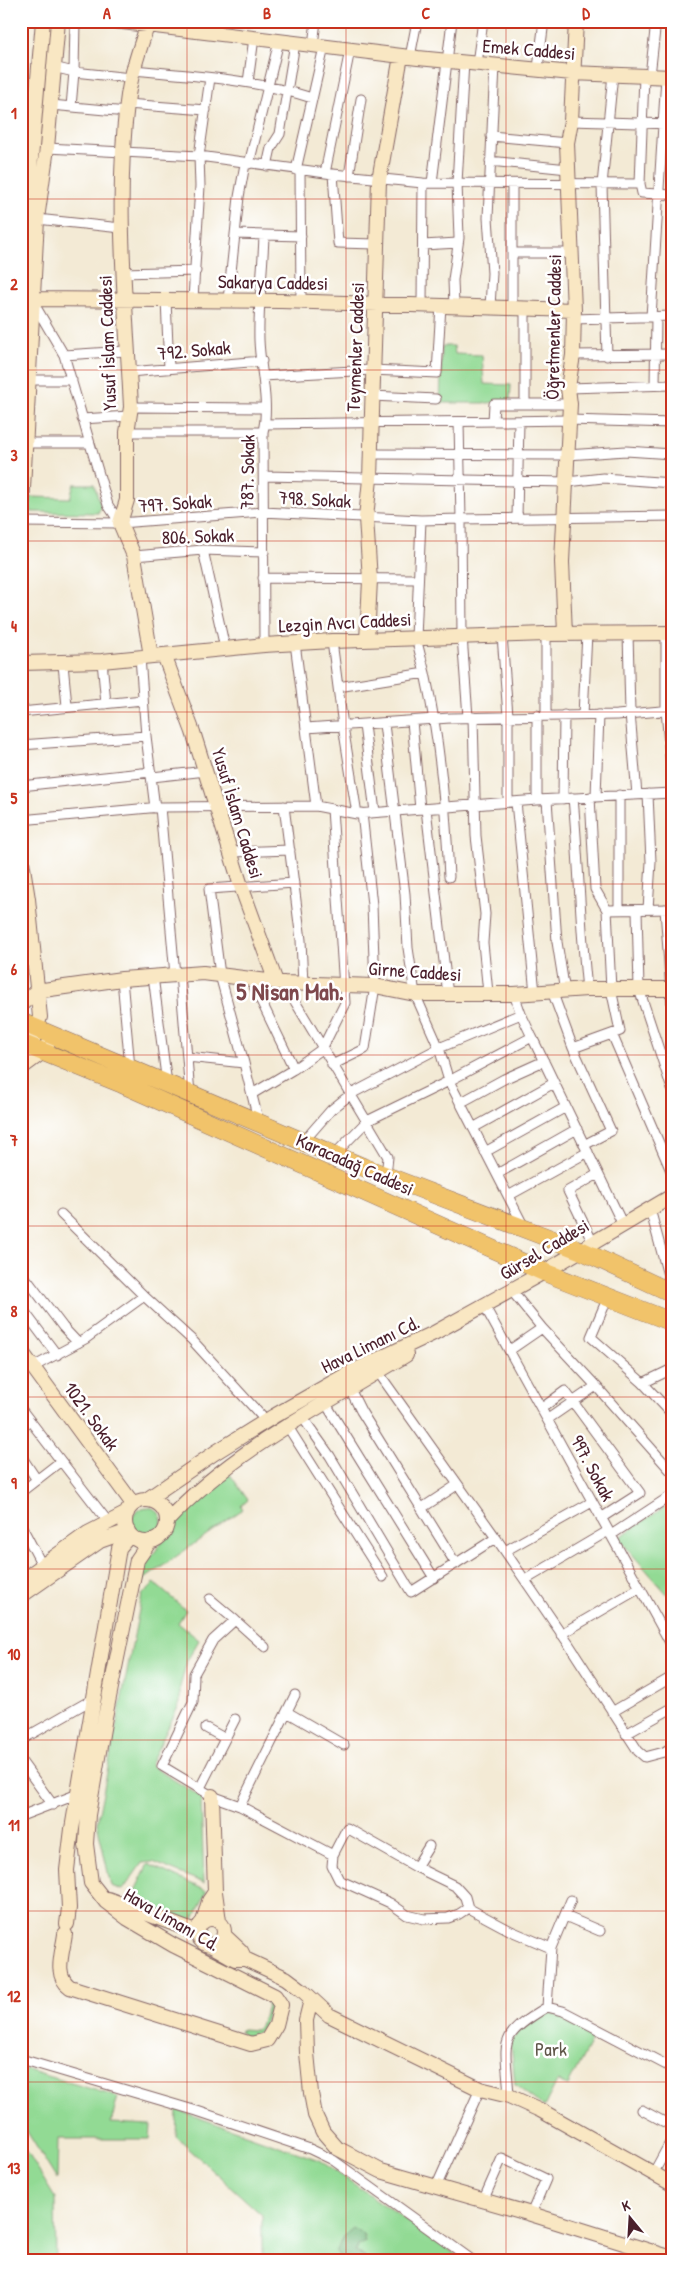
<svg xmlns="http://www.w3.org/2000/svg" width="693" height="2281" font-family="'Patrick Hand',sans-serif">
<rect width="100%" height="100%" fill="#fff"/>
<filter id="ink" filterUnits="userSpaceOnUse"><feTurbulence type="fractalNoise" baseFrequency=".02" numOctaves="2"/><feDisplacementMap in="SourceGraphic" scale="10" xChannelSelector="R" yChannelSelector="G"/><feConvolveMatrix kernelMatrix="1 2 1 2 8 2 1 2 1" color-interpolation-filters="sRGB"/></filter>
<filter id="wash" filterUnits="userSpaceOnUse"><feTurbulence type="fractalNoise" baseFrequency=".0096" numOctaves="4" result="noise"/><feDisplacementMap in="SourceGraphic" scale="20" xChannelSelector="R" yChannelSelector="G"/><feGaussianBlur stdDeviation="1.12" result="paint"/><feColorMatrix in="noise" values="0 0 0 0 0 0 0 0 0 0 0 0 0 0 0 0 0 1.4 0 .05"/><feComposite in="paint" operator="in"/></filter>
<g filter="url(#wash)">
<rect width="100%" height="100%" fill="#f3ead5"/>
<path fill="#92da94" stroke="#6e7c60" d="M442,346H454L455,354L482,355L484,384L511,385L510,400L488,403H440Z
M74,484H94L101,507L98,513L31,512L30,497L70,498Z
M229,1473L248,1500L241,1506L243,1509L146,1578L138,1587L142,1570L178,1519L195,1499Z
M672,1502V1590L668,1595L618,1538Z
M132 1522a15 15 0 1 1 30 0a15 15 0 1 1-30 0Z
M154,1583L186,1610L178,1623L199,1640L187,1661L180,1687V1703L150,1765L201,1797L204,1883L153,1862L142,1863L123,1890L111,1886L97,1823L142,1595Z
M148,1864L207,1891L191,1924L132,1897Z
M272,1999C267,2015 265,2038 244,2036L240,2032L242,2029L256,2030L260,2025L269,2000Z
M547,2013H553L595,2034L568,2085L557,2081L544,2107L515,2085L511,2042L519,2030Z
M21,2068L118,2097L111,2123L151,2125L150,2139H58L57,2180L21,2122Z
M177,2110L319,2160L464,2260H362L364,2256L355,2252L357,2246L346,2234L336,2252L341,2260H262V2215L176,2137Z
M21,2142L55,2198L56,2260H21Z"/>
<path fill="#75ba7e" stroke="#606c54" d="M353,2228L363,2234L365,2242L357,2246L355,2252L365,2256L362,2260H341L336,2252L346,2234Z"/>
</g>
<g filter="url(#ink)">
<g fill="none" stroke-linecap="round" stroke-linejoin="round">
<g stroke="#856666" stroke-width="11">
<path id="street" d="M662,21L672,23
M198,31L200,21
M313,45L316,21
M410,57L417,21
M477,63L483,21
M53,67L74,72L131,78
M538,68L544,21
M133,70C194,76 254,79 312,98
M650,76L656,21
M248,82L254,38
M127,104L206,110
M51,105L127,112
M71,107L74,72L75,21
M571,121L672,124
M491,136L567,143
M47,148L199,156L333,174L423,183L640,184L642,193L672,195
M490,161L568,169
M249,164L279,41
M267,166L271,148L280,134L295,43
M296,170L324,47
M300,170L301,301
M325,173L350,50
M333,174L338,243L376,244
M349,176L361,99
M432,183L452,21
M512,184V308
M640,184L644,76
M37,219L121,228
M235,234L301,236
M264,235C263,270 258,305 259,340C260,370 270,402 263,432L264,645
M423,245L458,243
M512,253H573
M123,273L196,271
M193,299L200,186L199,156L210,78
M166,300L169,369
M228,300L239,197L245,164
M33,302L64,355L108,505L120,523
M422,304L423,183
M454,306L453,280L459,238L457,183L464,62
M490,307L492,273L488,218L495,65
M525,308V404
M651,317L666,77
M574,319L672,316
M64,355L126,351
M573,355L672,354
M607,356L602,185L613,74
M129,372L262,361
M263,376L372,370L437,373L441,305
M29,380H72
M655,385L656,317
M568,388L672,385
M372,396L436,399
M131,407L264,408
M82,419L129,416
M493,421L494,404H570
M459,422L461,519L672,516
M265,424L569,420L672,423
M127,432H263
M26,443H89
M370,454L567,455L626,451L672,454
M264,476L567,482L603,478L672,483
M517,518L519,421
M421,520L461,519L462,636L468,717
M21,522L120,523L263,512L421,520L416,638L425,673L338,687
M203,550L225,648
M134,556L203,550L264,552
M263,578L418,579
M628,633L630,713L637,795
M666,633V710L672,779
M502,635L508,716V802
M332,641L343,726L357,814
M295,643L316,806
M140,657L146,736L155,808
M102,661L106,704
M63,664L67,706
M425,673C440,741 446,808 449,877
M21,712L143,700
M537,715V800
M546,715V634
M583,715L587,633
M473,717L476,836L485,914L483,943L488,993
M412,721L420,809
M384,724L405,894L408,948L415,994L439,1048L449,1081L524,1227
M364,725L375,812
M306,728L450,718L617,715L672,710
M21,745L146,736
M152,777L206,771
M21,786L151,772
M648,794L651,862L648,909
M619,795V910
M596,796L599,715
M590,797L595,889L607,910
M573,798C579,862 580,925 587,989
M563,799L564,715
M547,800L557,942L565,992
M516,802L535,993
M284,806L301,940L303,984
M160,807L175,975
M426,809L448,995
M21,820L160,807L316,806L357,814L537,800L672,793
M231,852L290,850
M665,909L672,1006
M637,910L639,989L672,1089
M180,974L190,1094
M153,976L167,1084
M250,978L294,1069L252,1094
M122,979L130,1068
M284,983L388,1157L386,1175
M552,991L573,1048L611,1131L584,1145
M612,1034L672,1173
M532,1037L623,1225
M573,1048L620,1031L611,989L607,910L672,909
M187,1057L244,1063L220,975L209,889L294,883
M244,1063L259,1123
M332,1065L365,1049L375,986L372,905L362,813
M294,1069L322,1049L345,1003L332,809
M460,1103L504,1079L544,1061
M473,1128L554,1083
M303,1142L331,1110L351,1094L439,1048L521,1014L514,994
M485,1152L566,1107
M334,1155L367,1121L449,1081L532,1037L521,1014
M497,1174L577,1129
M508,1196L588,1152
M650,1209L672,1290
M593,1243L568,1191L598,1174
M21,1285L28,1281L63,1327L78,1343
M144,1296L192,1340L266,1421
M608,1297L591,1337L643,1383
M484,1305L672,1646
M21,1307L57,1355
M542,1328L596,1386L548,1419
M510,1350L542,1328L511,1290
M33,1367L85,1339L144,1296L61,1214
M672,1369L643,1383L672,1414
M596,1386L672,1472
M350,1389L361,1411L456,1564
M326,1404L434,1578
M542,1408L565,1391L640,1493L601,1518
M21,1409L61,1461
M303,1418L330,1456L411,1592L496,1538L378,1372
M288,1427L383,1577
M21,1456L37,1480
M21,1482L25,1489L61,1461L109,1523
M422,1508L457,1485
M21,1525L42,1565
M611,1535L672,1495
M496,1538L568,1643L638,1751L645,1757L664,1752L672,1747
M505,1551L592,1502
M525,1580L608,1531
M210,1599L235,1620
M663,1630L672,1618
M561,1634L640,1588
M265,1647L235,1620L213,1640L194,1674L193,1702L162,1766L212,1796L240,1806L333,1855
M287,1712L344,1745
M612,1712L672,1677
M206,1728L224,1738
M626,1734L672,1708
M21,1740L93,1699
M21,1761L53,1805
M200,1788L235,1719
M240,1806L295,1695
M21,1816L78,1794
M416,1867L429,1846
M468,1908L459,1914L448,1918L424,1919L407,1915L390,1903L339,1880L332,1866L333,1855L347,1828L416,1867L455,1886L465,1897L468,1908L511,1931L551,1948
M565,1916L600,1931
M547,2007L551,1948L571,1900
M21,2059L197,2111L310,2149L333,2160L472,2260
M509,2096C506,2041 495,2038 547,2007L563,2011L672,2068
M642,2110L672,2126
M653,2174L672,2139
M436,2187L480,2089
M483,2201L502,2158L546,2179L531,2214"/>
</g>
<g stroke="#856666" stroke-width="16">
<path id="secondary" d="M114,21L418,58L572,73L672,77
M147,26C139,51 130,76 127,103C115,204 126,306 131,407L127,432V500L120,523L134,556L151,656
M21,265L22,227L27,204L43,21
M32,299L281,301L574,310
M21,527L37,219L47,148L58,21
M565,634L562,562L570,404L568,388L573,355L574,310L567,143L571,121L576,21
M367,640L370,580L366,518L370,479L379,180L401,56
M164,655L193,732L241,886L276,982
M21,663L102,661L264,645L332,641L546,634L672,633
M21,855L28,899L40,1017L31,1046L21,1055
M36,991L122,979L203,973L284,983L375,986L415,994H514L587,989H672
M21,1005L36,991
M21,1068L44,1051L52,1036
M21,1351L133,1504
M146,1500L216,1452L274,1416L351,1372L434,1333L544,1272L672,1196
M125 1521a21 21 0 1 1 42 0a21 21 0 1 1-42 0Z
M167,1521C233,1450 324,1405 406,1355
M21,1581L88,1533L127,1513
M21,1596L100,1541L128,1531
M212,1796L215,1892L219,1921
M108,1899L198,1933
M198 1932a13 13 0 1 1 26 0a13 13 0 1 1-26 0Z
M203,1922L209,1901L215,1892
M67,1924L69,1908L67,1870L72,1829L119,1548L130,1535
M65,1934C63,1952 53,1975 70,1987L251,2044L267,2040L276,2025L281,2005L275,1996L173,1945L127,1918L106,1902L91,1883L86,1844L88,1815L105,1717L137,1560L150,1541
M225,1936L241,1951L245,1959
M212,1946L235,1959H245L286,1978L302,1990L329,2015L480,2089L509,2096L540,2110L672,2184
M311,2000L306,2020L307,2053L311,2093L315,2115L323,2132L337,2148L381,2171L531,2214L672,2258"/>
</g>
<g stroke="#856666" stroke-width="19">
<path id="highway" d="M21,1022L363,1167L580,1250L672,1293
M21,1043L122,1084L544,1272L672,1322"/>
</g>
<use href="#street" stroke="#fff" stroke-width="9"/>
<use href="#secondary" stroke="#f9e7c3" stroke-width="14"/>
<use href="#highway" stroke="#f1c36a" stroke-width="18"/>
</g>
</g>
<path fill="none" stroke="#c8321e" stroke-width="1" stroke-opacity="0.55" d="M187,21V2260M346,21V2260M506,21V2260M21,199H672M21,370H672M21,541H672M21,712H672M21,884H672M21,1055H672M21,1226H672M21,1397H672M21,1569H672M21,1740H672M21,1911H672M21,2082H672"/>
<g text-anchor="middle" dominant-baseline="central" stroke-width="5" stroke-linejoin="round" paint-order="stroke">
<g font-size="19" fill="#4a1f2b" stroke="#fff">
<text transform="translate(529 49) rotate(5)">Emek Caddesi</text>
<text transform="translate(273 282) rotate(1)">Sakarya Caddesi</text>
<text transform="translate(553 327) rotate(-89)">Öğretmenler Caddesi</text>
<text transform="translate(107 343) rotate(-92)">Yusuf İslam Caddesi</text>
<text transform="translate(355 347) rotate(-88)">Teymenler Caddesi</text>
<text transform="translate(194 350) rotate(-5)">792. Sokak</text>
<text transform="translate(247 472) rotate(-89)">787. Sokak</text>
<text transform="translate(315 499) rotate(3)">798. Sokak</text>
<text transform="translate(175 503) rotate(-4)">797. Sokak</text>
<text transform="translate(198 536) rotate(-2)">806. Sokak</text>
<text transform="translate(345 622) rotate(-3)">Lezgin Avcı Caddesi</text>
<text transform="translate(238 813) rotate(73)">Yusuf İslam Caddesi</text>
<text transform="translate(415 971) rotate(4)">Girne Caddesi</text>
<text transform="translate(355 1164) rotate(24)">Karacadağ Caddesi</text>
<text transform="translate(544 1249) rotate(-31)">Gürsel Caddesi</text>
<text transform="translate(370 1344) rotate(-26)">Hava Limanı Cd.</text>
<text transform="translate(92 1416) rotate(54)">1021. Sokak</text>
<text transform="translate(593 1468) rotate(62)">997. Sokak</text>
<text transform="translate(172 1919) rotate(30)">Hava Limanı Cd.</text>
</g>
<g font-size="19" fill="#60574a" stroke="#fff">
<text x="551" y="2049">Park</text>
</g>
<g font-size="24" font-weight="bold" fill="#7e484c" stroke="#fff">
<text x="290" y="991">5 Nisan Mah.</text>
</g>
</g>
<rect width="693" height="2281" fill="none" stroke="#fff" stroke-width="55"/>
<g transform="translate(630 2218) rotate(342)" stroke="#ffffff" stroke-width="4" paint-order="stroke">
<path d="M0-4L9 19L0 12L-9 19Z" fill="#4a1f2b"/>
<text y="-8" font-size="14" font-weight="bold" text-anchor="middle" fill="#4a1f2b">K</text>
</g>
<rect x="28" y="28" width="638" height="2226" fill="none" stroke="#c8321e" stroke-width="2"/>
<g font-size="16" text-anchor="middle" font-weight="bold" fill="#c8321e">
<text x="107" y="19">A</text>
<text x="267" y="19">B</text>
<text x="426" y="19">C</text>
<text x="586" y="19">D</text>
<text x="14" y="119">1</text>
<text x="14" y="290">2</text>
<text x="14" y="461">3</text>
<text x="14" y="632">4</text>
<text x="14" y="804">5</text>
<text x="14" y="975">6</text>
<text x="14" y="1146">7</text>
<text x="14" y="1317">8</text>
<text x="14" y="1489">9</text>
<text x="14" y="1660">10</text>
<text x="14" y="1831">11</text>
<text x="14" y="2002">12</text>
<text x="14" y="2174">13</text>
</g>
</svg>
